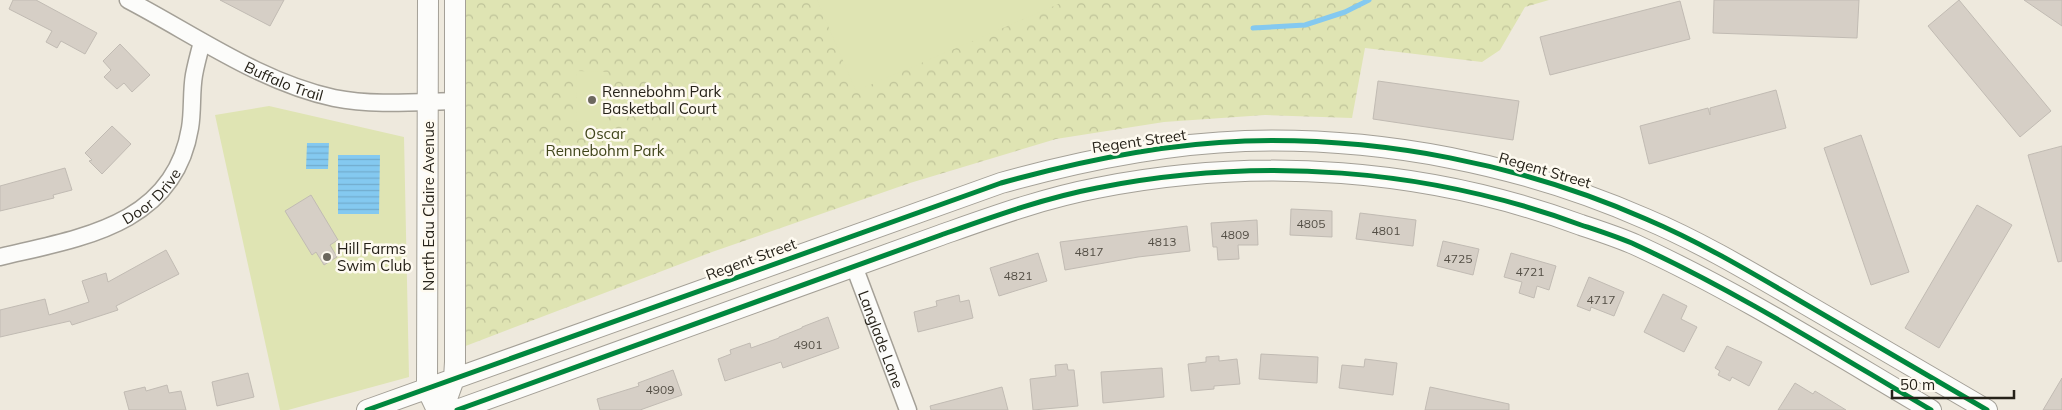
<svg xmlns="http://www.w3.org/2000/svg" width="2062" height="410" font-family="Mulish,sans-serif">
<defs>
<pattern id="forest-crowns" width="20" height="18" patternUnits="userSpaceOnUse" patternTransform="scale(1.25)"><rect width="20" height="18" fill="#dfe4b3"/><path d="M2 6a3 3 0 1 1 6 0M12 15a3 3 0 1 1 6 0" fill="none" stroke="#bfc399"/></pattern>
<pattern id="water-rules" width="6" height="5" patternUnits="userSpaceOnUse" patternTransform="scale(1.25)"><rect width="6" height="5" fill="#84c9f0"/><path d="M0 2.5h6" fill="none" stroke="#72accd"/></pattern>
</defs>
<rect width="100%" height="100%" fill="#eee9dd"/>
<path fill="url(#forest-crowns)" d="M463,0H1549L1525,7L1500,50L1482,62L1365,48L1352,118L1265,115L1164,122L1056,139L910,183L712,252L463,347Z"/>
<path fill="#dfe4b3" d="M817,0H1068L856,91Z
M577,71L608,72L607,128H576Z
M269,106L404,137L409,377L288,410H280L215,115Z"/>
<path fill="url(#water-rules)" d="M307,143H329L328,169H306Z
M338,155H380L379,214H338Z"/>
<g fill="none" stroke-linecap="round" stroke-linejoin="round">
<path stroke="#84c9f0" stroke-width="5" d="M1253,28L1305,25L1345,12L1369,0"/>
</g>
<path fill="#d6cfc6" stroke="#c1bbb3" d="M13,0H36L97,33L85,54L61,41L57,48L46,42L52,31L9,9Z
M220,0H284L270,26Z
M1714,0H1859L1857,38L1713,33Z
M1959,0L2051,111L2020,137L1928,26Z
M2024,0H2062V26Z
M1680,1L1690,39L1550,75L1540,37Z
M120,44L150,75L132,92L124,83L117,89L104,77L111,70L103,61Z
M1378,81L1519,101L1513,140L1373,119Z
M1776,90L1786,128L1649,164L1640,126L1708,108L1710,115V108Z
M112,126L131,144L102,174L89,161L92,160L85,153Z
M1861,135L1909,272L1871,285L1824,148Z
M2062,146V261L2058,262L2028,155Z
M65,168L72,190L53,195L54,198L0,211V186Z
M311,195L338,240L330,245L337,257L324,265L316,252L312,255L285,211Z
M1977,205L2012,225L1939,348L1905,328Z
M1291,209L1332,211V237L1290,235Z
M1360,213L1416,220L1413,246L1356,239Z
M1257,220L1258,245H1238L1239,259L1218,260L1217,247H1213L1211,223Z
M1187,226L1190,251L1138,257L1065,270L1060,242Z
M1443,241L1479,249L1473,275L1437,266Z
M166,250L179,274L116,306L118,310L72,325L70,321L0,337V310L45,299L49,315L89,302L82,281L106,273L108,282Z
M1038,253L1047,281L999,296L990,268Z
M1511,253L1556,266L1549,290L1537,286L1534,298L1519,293L1522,282L1504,277Z
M1589,277L1624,292L1614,316L1591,307L1590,311L1577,306Z
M1663,294L1687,306L1681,319L1697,327L1684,352L1644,332Z
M959,295L960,302L969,300L973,318L918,332L914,312L937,306L936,301Z
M828,317L839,348L783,368L781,362L725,381L718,359L731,354L730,350L750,343L751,348L779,338V337L802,328V327Z
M1727,346L1762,362L1749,386L1732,377L1730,381L1718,375L1720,371L1715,368Z
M1261,354L1318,357L1317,383L1259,379Z
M1219,356V361L1237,359L1240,384L1214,386V389L1191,391L1188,364L1206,362V357Z
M1365,359L1397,363L1393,395L1339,388L1342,365L1364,367Z
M1067,364L1068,370H1074L1078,406L1033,410L1030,379L1056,376L1055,365Z
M1162,368L1164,397L1103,403L1101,372Z
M673,370L682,395L640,410H600L597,399L639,386L638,383Z
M248,373L254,397L217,406L212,382Z
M2062,378V410H2043Z
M1795,383L1813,394L1815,391L1846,410H1778Z
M167,385L169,393L181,391L186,410H129L124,392L145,387L146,391Z
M1002,387L1008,410H931L930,406Z
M1430,387L1509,404V410H1425Z"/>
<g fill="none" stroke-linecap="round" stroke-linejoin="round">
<g stroke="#a4a097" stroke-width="19">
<g id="minor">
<path id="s1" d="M128,0C195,35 260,82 334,98C374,106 416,102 456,101"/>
<path id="s2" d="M0,257C79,238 174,226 190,128C193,111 191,92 194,75C196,64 199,53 202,42"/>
<path id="s3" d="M854,266L908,410"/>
</g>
</g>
<g stroke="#a4a097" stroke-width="22">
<path id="tertiary" d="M428,0L427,389L437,410
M367,410L1001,183C1080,161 1162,144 1245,141C1382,137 1521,164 1646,219C1698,241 1747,270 1795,298C1859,335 1923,373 1987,410
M443,410L454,379L455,362V0
M457,410L941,235C992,217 1044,198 1097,188C1258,156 1427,168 1581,225C1599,231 1618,237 1636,245C1738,292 1834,353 1931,410"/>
</g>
<use href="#minor" stroke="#fcfcfa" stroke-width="16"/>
<use href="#tertiary" stroke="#fcfcfa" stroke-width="20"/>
<g stroke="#fefaf0" stroke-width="8">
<path id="cycleway" d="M367,410L1001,183C1080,161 1162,144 1245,141C1382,137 1521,164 1646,219C1698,241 1747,270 1795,298C1859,335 1923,373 1987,410
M457,410L941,235C992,217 1044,198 1097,188C1258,156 1427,168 1581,225C1599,231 1618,237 1636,245C1738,292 1834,353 1931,410"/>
</g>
<use href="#cycleway" stroke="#00873e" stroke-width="5"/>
</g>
<g fill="#6c685e" stroke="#fefaf0" stroke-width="2">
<circle cx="592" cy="100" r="5"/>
<circle cx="327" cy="257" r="5"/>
</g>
<g text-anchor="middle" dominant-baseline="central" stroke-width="5" stroke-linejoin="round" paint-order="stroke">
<g font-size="12" fill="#534e45">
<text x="1311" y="223">4805</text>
<text x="1386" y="230">4801</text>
<text x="1235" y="234">4809</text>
<text x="1162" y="241">4813</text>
<text x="1089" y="251">4817</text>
<text x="1458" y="258">4725</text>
<text x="1530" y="271">4721</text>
<text x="1018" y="275">4821</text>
<text x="1601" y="299">4717</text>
<text x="808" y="344">4901</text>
<text x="660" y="389">4909</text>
</g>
<g font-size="15" fill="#262219" stroke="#fefaf0">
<text stroke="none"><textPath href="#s1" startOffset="176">Buffalo Trail</textPath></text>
<text transform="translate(1139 141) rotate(-8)">Regent Street</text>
<text transform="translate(1545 170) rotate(16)">Regent Street</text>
<text stroke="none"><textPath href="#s2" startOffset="166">Door Drive</textPath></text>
<text transform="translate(428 206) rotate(-90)">North Eau Claire Avenue</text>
<text transform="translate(751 259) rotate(-20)">Regent Street</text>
<text stroke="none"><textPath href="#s3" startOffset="78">Langlade Lane</textPath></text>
</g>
<g font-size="15" fill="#262219" stroke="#fefaf0" text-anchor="start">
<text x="602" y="91">Rennebohm Park<tspan x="602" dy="17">Basketball Court</tspan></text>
<text x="337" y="248">Hill Farms<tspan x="337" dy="17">Swim Club</tspan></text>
</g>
<g font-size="15" fill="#40451b" stroke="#fefaf0">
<text x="605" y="133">Oscar<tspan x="605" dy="17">Rennebohm Park</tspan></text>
</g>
</g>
<path d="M1892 390v8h122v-8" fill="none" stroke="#262219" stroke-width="2.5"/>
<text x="1900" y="390" font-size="15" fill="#262219" stroke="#fefaf0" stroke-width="4" paint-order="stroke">50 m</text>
</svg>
